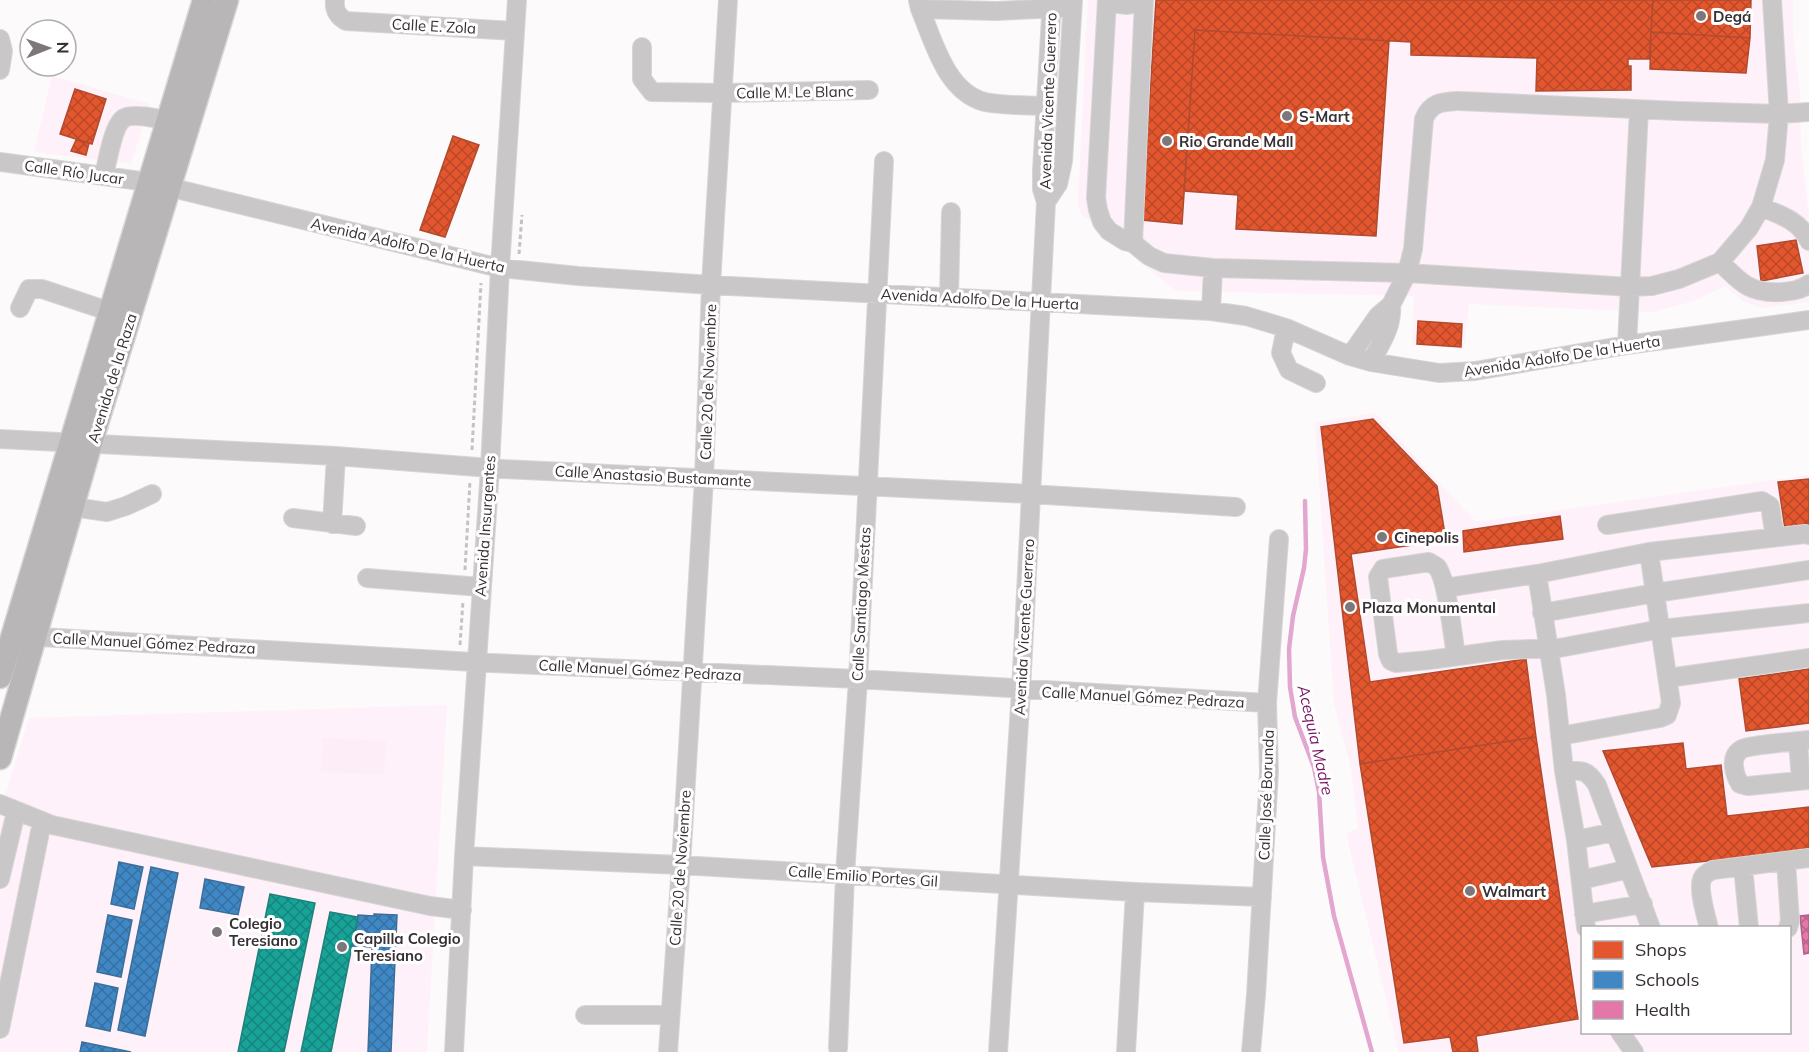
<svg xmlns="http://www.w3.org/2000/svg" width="1809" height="1052" font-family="Mulish,sans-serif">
<defs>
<pattern id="shops-cross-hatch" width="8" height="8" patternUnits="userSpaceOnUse" patternTransform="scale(1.5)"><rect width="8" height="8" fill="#e4572e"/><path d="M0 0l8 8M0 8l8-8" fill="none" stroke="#ba4828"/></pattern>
<pattern id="schools-cross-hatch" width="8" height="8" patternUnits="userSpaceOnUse" patternTransform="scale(1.5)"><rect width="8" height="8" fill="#3f88c5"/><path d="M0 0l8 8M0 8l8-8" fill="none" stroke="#3670a1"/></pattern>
<pattern id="health-cross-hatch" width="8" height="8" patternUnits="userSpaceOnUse" patternTransform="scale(1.5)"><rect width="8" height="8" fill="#e377a8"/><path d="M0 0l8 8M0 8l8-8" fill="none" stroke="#b9628a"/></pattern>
<pattern id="public-cross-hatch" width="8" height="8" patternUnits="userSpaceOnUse" patternTransform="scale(1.5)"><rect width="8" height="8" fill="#17a398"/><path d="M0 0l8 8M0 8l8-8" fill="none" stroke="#16857d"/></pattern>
</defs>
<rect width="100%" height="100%" fill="#fcfafb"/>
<path fill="#fef1f9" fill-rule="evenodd" d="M1088,0H1793V34L1800,93L1801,148L1809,216V302L1761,308L1743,301L1725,286L1694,301L1652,312L1469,304L1464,349L1412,345L1414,296L1176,291L1081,214L1078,202Z
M52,76L150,104L131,164L34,152Z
M1375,413L1476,522L1809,475V1052H1399L1346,834L1358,828L1351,768L1334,704L1315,422ZM1582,928H1790V1032H1582Z
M447,705L427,1052H0V812L29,718Z"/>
<path fill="#fcedf7" d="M323,738L386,741L384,774L321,772Z"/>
<path fill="url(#shops-cross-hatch)" stroke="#b04b30" stroke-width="1.5" d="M1156,0H1653L1649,59H1628V66H1631V90L1536,91L1537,58L1411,55V42L1195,30L1182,224L1142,220Z
M1653,0H1751L1750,38L1651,32Z
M1195,30L1389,41L1376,236L1236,229L1238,195L1184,191Z
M1651,32L1750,38L1746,73L1650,69Z
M75,89L106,99L92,144L60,134Z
M453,136L479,145L445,237L420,230Z
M76,140L89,143L86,155L71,151Z
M1796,240L1803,273L1761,281L1757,246Z
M1418,321L1462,324L1461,347L1417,344Z
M1373,419L1437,486L1446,540L1351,554L1370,682L1526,659L1536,737L1360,764L1321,427Z
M1809,479V526L1785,529L1778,482Z
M1560,516L1563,539L1464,552L1463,531Z
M1809,669V723L1746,731L1739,679Z
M1536,737L1578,1019L1476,1036L1478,1052H1453L1450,1037L1404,1043L1360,764Z
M1683,743L1686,769L1721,765L1727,816L1809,807V850L1652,867L1603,751Z"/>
<path fill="url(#schools-cross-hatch)" stroke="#3d6e9a" stroke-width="1.5" d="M119,862L143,867L134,909L111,904Z
M151,867L178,873L145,1036L118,1030Z
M205,879L244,887L238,915L200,908Z
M374,914L397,915L391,1052H368L372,947L352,946L358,915L374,916Z
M108,915L132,920L121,977L97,972Z
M95,983L118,988L110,1031L86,1026Z
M82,1042L131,1052H80Z"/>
<path fill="url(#health-cross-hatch)" stroke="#af6285" stroke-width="1.5" d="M1809,915V953L1804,954L1800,916Z"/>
<path fill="url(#public-cross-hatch)" stroke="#21807a" stroke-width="1.5" d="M270,894L315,903L284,1052H238Z
M330,912L358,917L352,946L331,1052H301Z"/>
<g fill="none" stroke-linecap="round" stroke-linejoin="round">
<path stroke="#e2a6cf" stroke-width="4.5" d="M1305,501L1306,549L1304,568L1293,616L1289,649L1290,687L1295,717L1314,767L1319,792L1323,857L1334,916L1372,1052"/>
<g stroke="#d9d6d7" stroke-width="20">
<path id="minor" d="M335,0C334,10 337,16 346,21L515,31
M918,0L920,9L996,11L1061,8
M1107,0L1096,198L1098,210L1102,222L1109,231L1125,241L1133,243L1149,256L1164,263L1213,268L1407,273L1630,287L1652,286L1679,279L1720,262L1749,228L1761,207L1775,160L1779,114L1772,0
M1110,0C1120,6 1131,7 1140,0
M920,9C934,42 946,92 985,102C1005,106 1026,105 1046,106
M0,39L3,51L0,70
M642,47V79L652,92L722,93L869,90
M0,162L148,182L500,268L578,276L711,285L1211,311L1246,316L1286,328L1350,356L1371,362L1439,373L1475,371L1627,345L1809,320
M104,176C107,163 113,125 124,118C133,113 157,118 167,121
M1046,202L1058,184L1063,161L1073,0
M1761,207C1781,215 1800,221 1809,241
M1133,243L1144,0
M1720,262C1741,283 1750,294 1782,292C1792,291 1801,290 1809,284
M949,297L951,212
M20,308L29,289H42L111,312
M1211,311L1213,268
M1286,328L1281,353L1289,370L1316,383
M1627,345L1639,110
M1350,356L1378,316L1391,305L1407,273L1413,249L1424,119C1431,102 1442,102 1459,101L1679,111L1779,114L1809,112
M1371,362C1381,343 1393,326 1391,305
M0,439L336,456L503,469L1031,494L1236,507
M73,507L107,512L126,506L152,494
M293,518L356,526
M332,524L336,456
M1607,525L1762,501L1770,506L1775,537
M1537,574L1556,695L1564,771L1576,840L1586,928
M367,578L481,587
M1445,588L1537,574L1649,552L1805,534L1809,535
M1542,613L1655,593L1809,570
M23,636L491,663L858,679L1267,703
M1456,656C1453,638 1447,579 1437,567C1434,565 1432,564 1429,562L1383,569L1378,577L1388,654L1391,661L1396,663L1429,660L1503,650L1559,648L1661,629L1809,613
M1668,678L1809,658
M1560,736L1660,718L1667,715L1671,703L1649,552
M1809,740C1795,742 1753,744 1742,749C1729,756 1734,774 1740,784L1748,786L1809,780
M1798,742L1801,780
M1564,771C1581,770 1587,769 1597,785L1651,928
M0,804L52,825L430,906L462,910
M1576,840L1614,832
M464,856L681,865L1135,892L1262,897
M1786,861L1790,921L1788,928
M1743,867L1749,928
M0,879L16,812
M1581,880L1629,869
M1584,914L1643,904
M1709,928C1706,916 1698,890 1702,879C1704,874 1709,872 1713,870L1809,858
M585,1015H670
M0,1029L42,822
M1620,1032L1634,1052
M838,1048L845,875L858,679L884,161
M454,1052L464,856L490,468L500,268L517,0
M668,1052L681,865L704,478L711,285L728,0
M998,1052L1021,690L1046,202L1042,189V170L1052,0
M1126,1052L1135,892
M1251,1052L1256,995L1269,772L1267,703L1279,539"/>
</g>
<g stroke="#d9d6d7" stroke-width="25">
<path id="major" d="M0,677L204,0
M0,758L91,443L227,0"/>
</g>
<path stroke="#c5c2c4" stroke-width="3" stroke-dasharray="4.5 3" stroke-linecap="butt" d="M519,254L522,215
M472,450L481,283
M465,570L470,481
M460,645L463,601"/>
<use href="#minor" stroke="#c9c7c8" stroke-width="18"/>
<use href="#major" stroke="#b9b6b8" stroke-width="22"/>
</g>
<g fill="#7c777a" stroke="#fff" stroke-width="2">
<circle cx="1701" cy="16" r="6"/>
<circle cx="1287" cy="116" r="6"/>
<circle cx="1167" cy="141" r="6"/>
<circle cx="1382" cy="537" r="6"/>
<circle cx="1350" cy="607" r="6"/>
<circle cx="1470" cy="891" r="6"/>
<circle cx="217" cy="932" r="6"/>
<circle cx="342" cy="947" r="6"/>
</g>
<g text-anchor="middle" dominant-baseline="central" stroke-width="6" stroke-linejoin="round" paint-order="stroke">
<g font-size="15" font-weight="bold" fill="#373034" stroke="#fff" text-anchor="start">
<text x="1713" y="16">Degá</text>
<text x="1299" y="116">S-Mart</text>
<text x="1179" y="141">Rio Grande Mall</text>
<text x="1394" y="537">Cinepolis</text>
<text x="1362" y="607">Plaza Monumental</text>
<text x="1482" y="891">Walmart</text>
<text x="229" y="923">Colegio<tspan x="229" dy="17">Teresiano</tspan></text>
<text x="354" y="938">Capilla Colegio<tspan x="354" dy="17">Teresiano</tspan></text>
</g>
<g font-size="15" fill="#373034" stroke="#fff">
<text transform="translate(434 26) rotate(3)">Calle E. Zola</text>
<text transform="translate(795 92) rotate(-1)">Calle M. Le Blanc</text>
<text transform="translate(1048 101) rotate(-88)">Avenida Vicente Guerrero</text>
<text transform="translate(74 172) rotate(8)">Calle Río Jucar</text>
<text transform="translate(408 245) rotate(13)">Avenida Adolfo De la Huerta</text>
<text transform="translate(980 299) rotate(3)">Avenida Adolfo De la Huerta</text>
<text transform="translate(1562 356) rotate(-9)">Avenida Adolfo De la Huerta</text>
<text transform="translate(112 378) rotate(-73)">Avenida de la Raza</text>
<text transform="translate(708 382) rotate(-88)">Calle 20 de Noviembre</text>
<text transform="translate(653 476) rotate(3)">Calle Anastasio Bustamante</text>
<text transform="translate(485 526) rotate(-86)">Avenida Insurgentes</text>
<text transform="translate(861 604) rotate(-87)">Calle Santiago Mestas</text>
<text transform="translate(1024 627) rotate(-87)">Avenida Vicente Guerrero</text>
<text transform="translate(154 643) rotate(3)">Calle Manuel Gómez Pedraza</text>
<text transform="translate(640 670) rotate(3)">Calle Manuel Gómez Pedraza</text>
<text transform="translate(1143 697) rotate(3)">Calle Manuel Gómez Pedraza</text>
<text transform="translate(1266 795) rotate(-88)">Calle José Borunda</text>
<text transform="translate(680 868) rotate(-86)">Calle 20 de Noviembre</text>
<text transform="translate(863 876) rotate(4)">Calle Emilio Portes Gil</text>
</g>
<g font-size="16" font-style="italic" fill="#791361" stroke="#fff">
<text transform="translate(1316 740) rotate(77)">Acequia Madre</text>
</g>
</g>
<rect x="1581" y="926" width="210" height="108" fill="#ffffff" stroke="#afacae" stroke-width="1.5"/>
<rect x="1593" y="941" width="30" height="18" fill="#e4572e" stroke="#afacae" stroke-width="1.5"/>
<text x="1635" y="956" font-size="18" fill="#373034">Shops</text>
<rect x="1593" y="971" width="30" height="18" fill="#3f88c5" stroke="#afacae" stroke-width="1.5"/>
<text x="1635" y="986" font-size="18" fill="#373034">Schools</text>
<rect x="1593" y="1001" width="30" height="18" fill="#e377a8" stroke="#afacae" stroke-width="1.5"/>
<text x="1635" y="1016" font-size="18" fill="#373034">Health</text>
<g transform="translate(48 48) rotate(89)"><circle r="28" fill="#ffffff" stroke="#afacae" stroke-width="1.5"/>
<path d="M0-4.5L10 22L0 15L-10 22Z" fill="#7c777a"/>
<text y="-9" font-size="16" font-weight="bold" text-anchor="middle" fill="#373034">N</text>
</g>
</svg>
